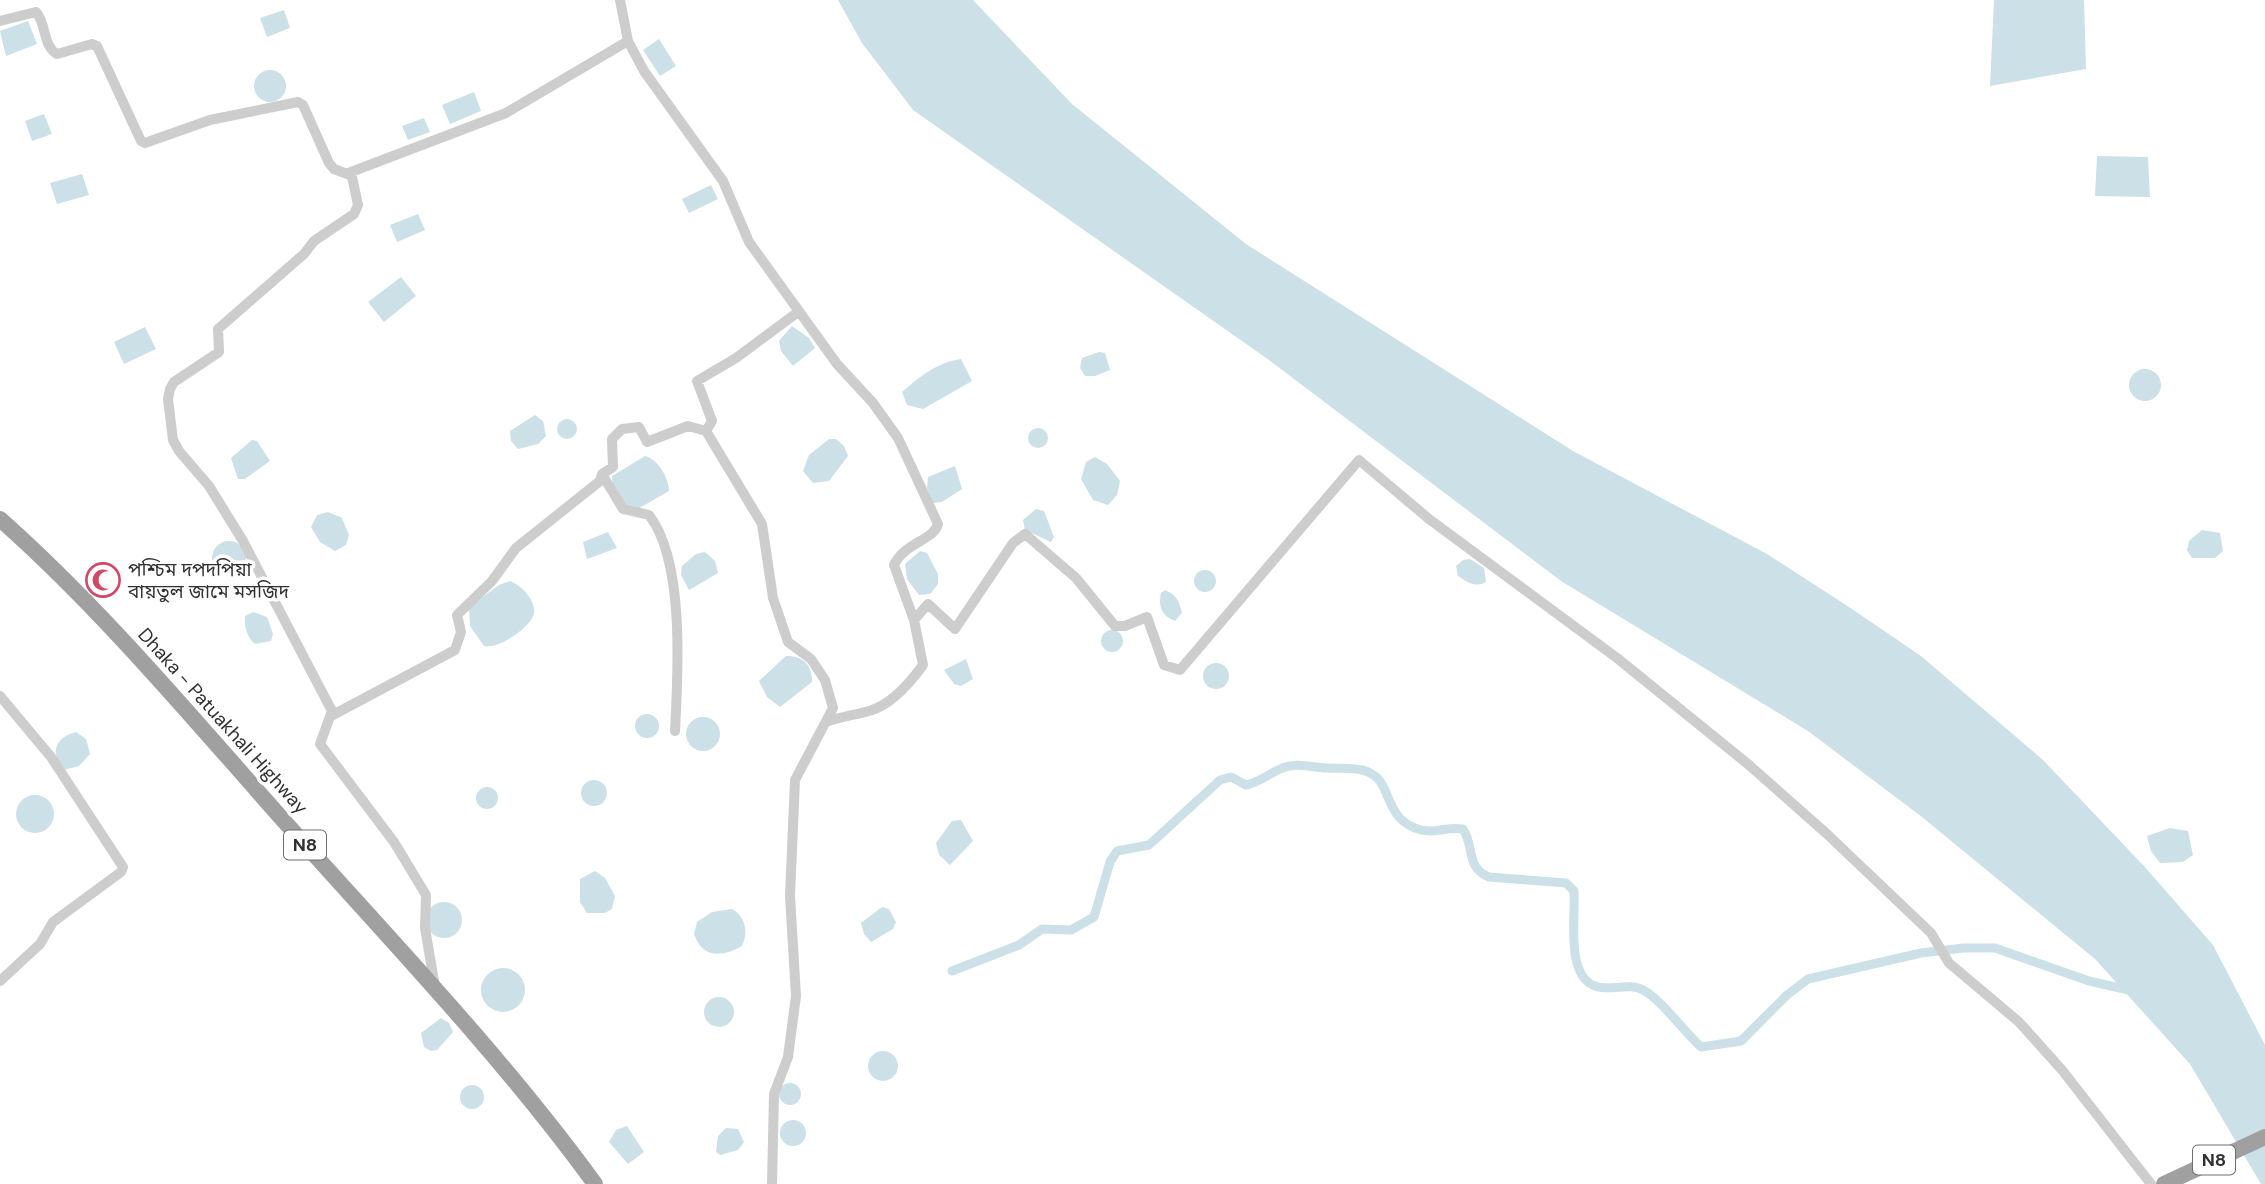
<svg xmlns="http://www.w3.org/2000/svg" width="2265" height="1184" font-family="'DM Sans','Noto Sans Bengali',sans-serif">
<rect width="100%" height="100%" fill="#fff"/>
<path fill="#cce0e7" d="M838,0H973L1072,104L1246,244L1573,451L1767,554L1849,607L1921,656L2043,760L2144,866L2213,945L2265,1045V1184H2261L2190,1064L2095,959L1922,817L1808,731L1561,581L1269,360L913,110L862,43Z
M1994,0H2084L2086,69L1990,86Z
M284,10L290,28L267,37L260,18Z
M28,21L37,44L6,56L0,31Z
M659,39L676,66L660,76L643,50Z
M254 86a16 16 0 1 1 32 0a16 16 0 1 1-32 0Z
M474,92L481,111L450,124L442,105Z
M44,114L52,134L32,141L25,121Z
M424,118L430,132L408,140L402,126Z
M2097,156L2148,157L2150,197L2095,196Z
M82,174L89,195L57,204L50,183Z
M711,185L718,199L689,213L682,199Z
M418,214L425,230L397,242L390,225Z
M401,277L416,296L384,322L368,302Z
M792,326L809,338L815,348L793,366L781,351L779,341Z
M145,327L156,349L124,364L114,342Z
M1099,352L1105,353L1110,370L1095,376H1085L1080,368L1082,358Z
M961,359L972,381L923,409L907,405L902,392C919,377 938,362 961,359Z
M2129 385a16 16 0 1 1 32 0a16 16 0 1 1-32 0Z
M535,415L543,421L546,436L538,444L518,449L511,441L510,431Z
M557 429a10 10 0 1 1 20 0a10 10 0 1 1-20 0Z
M1028 438a10 10 0 1 1 20 0a10 10 0 1 1-20 0Z
M829,439H836L844,446L848,456L829,481L813,483L803,471L809,455Z
M252,440L257,441L270,461L245,479H238L231,458Z
M645,456C658,459 669,478 669,491L636,510C623,506 612,490 612,476Z
M1095,457L1107,464L1120,481L1117,495L1108,505L1093,500L1081,479L1086,462Z
M955,466L962,489L942,502L933,503L927,488L928,477Z
M1036,509L1044,511L1054,537L1051,542L1025,530L1023,520Z
M328,512L342,518L349,535L346,545L335,551L320,542L311,527L317,515Z
M2202,530L2220,533L2223,551L2215,558H2192L2187,550L2189,541Z
M608,532L617,548L587,559L583,542Z
M212 558a17 17 0 1 1 34 0a17 17 0 1 1-34 0Z
M920,551L927,553L938,574V584L930,594L919,595L907,579L905,564Z
M705,552L715,561L718,573L689,590L681,575L682,566L696,554Z
M1470,559L1484,568L1486,582C1475,588 1467,582 1458,576L1456,566L1463,560Z
M1194 581a11 11 0 1 1 22 0a11 11 0 1 1-22 0Z
M510,581C522,585 542,606 531,620C523,631 499,649 484,646L470,626L469,607L499,585Z
M1165,590C1177,595 1179,601 1182,613L1175,621C1161,616 1158,605 1161,593Z
M253,612L267,617L273,634L271,641L255,644C247,638 244,627 245,616Z
M1101 641a11 11 0 1 1 22 0a11 11 0 1 1-22 0Z
M786,656C802,655 813,665 812,682L780,707L767,697L759,681Z
M966,659L973,679L961,686L954,684L944,670Z
M1203 676a13 13 0 1 1 26 0a13 13 0 1 1-26 0Z
M635 726a12 12 0 1 1 24 0a12 12 0 1 1-24 0Z
M686 734a17 17 0 1 1 34 0a17 17 0 1 1-34 0Z
M76,732L86,739L90,754L79,766L64,770C50,753 54,738 76,732Z
M581 793a13 13 0 1 1 26 0a13 13 0 1 1-26 0Z
M476 798a11 11 0 1 1 22 0a11 11 0 1 1-22 0Z
M16 814a19 19 0 1 1 38 0a19 19 0 1 1-38 0Z
M961,820L973,841L950,865L939,855L936,843L952,821Z
M2170,828L2188,831L2193,855L2183,862L2160,863L2151,851L2147,836Z
M595,871L605,878L615,896L612,909L605,913H587L580,902V879Z
M426 920a18 18 0 1 1 36 0a18 18 0 1 1-36 0Z
M882,907L889,909L896,922L893,929L871,942L864,934L861,923Z
M732,909C745,916 749,932 742,946C723,957 702,959 694,934L697,922L712,912Z
M481 990a22 22 0 1 1 44 0a22 22 0 1 1-44 0Z
M704 1012a15 15 0 1 1 30 0a15 15 0 1 1-30 0Z
M441,1018L449,1023L453,1032L437,1050L431,1051L424,1047L421,1033Z
M868 1066a15 15 0 1 1 30 0a15 15 0 1 1-30 0Z
M779 1094a11 11 0 1 1 22 0a11 11 0 1 1-22 0Z
M460 1097a12 12 0 1 1 24 0a12 12 0 1 1-24 0Z
M780 1133a13 13 0 1 1 26 0a13 13 0 1 1-26 0Z
M627,1126L644,1152L628,1164L609,1142L616,1130Z
M726,1128L738,1129L744,1142L738,1150L720,1155L716,1152L718,1136Z"/>
<g fill="none" stroke-linecap="round" stroke-linejoin="round">
<path stroke="#cce0e7" stroke-width="9" d="M952,971L1019,945L1042,929L1071,930L1094,917L1110,862L1117,851L1149,845L1220,780L1231,777L1246,785C1260,782 1267,775 1280,769C1296,761 1311,768 1327,768C1349,769 1373,764 1384,788C1393,808 1396,823 1421,830C1435,834 1448,826 1463,829C1475,847 1465,867 1489,877L1566,883L1574,891C1576,916 1565,975 1595,986C1611,992 1628,982 1643,990C1662,1000 1683,1031 1701,1047L1741,1041L1787,995L1808,979L1921,953L1963,948H1995L2089,981L2133,991"/>
<path stroke="#cdcdcd" stroke-width="10" d="M620,0L628,41L644,71L723,181L749,242L837,364L873,403L898,438L938,524C933,541 905,542 894,565L914,620L923,665C910,683 891,705 869,711C855,715 840,717 826,722
M0,21L36,12C47,24 42,45 57,54L92,44L97,46L141,141L145,143L210,120L298,102L303,105L329,163L334,169L350,175
M706,431L762,524L773,598L788,642L811,659L825,680L833,708L795,780L790,896L796,996L788,1057L774,1094L772,1184
M602,474L623,509L649,515C685,561 678,674 675,731
M914,620L928,604L955,629L1013,543L1025,534L1076,578L1115,626H1125L1147,617L1164,665L1180,670L1359,460L1429,519L1617,658L1749,765L1827,834L1931,933L1949,963L2019,1022L2062,1070L2151,1184
M0,696L51,757L123,867L121,872L53,922L40,944L0,981
M331,716L455,650L461,632L457,615L492,581L516,548L600,481L602,474L613,467L612,439L622,429L639,427L647,442L688,426L706,431L712,421L697,381L736,358L798,312
M435,987L425,928L426,895L394,842L320,744L332,711L243,541L209,486L179,451L173,440L168,399L170,389L174,382L219,352L218,329L304,254L314,241L354,214L358,205L351,172L506,113L628,41"/>
<path stroke="#a0a0a0" stroke-width="16" d="M0,519C107,614 198,725 293,831C396,946 504,1059 595,1184
M2164,1184L2265,1137"/>
</g>
<defs>
<g id="mosque-ring" transform="scale(1.75)"><circle r="9.5" fill="#fff" stroke="#d14967" stroke-width="1.5"/><path d="M3.5-4.9A6 6 0 1 0 3.5 4.9A5 5 0 1 1 3.5-4.9Z" fill="#d14967"/></g>
</defs>
<g fill-rule="evenodd">
<use href="#mosque-ring" x="103" y="580"/>
</g>
<g text-anchor="middle" dominant-baseline="central" stroke-width="7" stroke-linejoin="round" paint-order="stroke">
<g fill="#fff" stroke="#6e6e6e" stroke-width="2">
<rect x="284" y="830.5" width="42" height="29" rx="5"/>
<rect x="2193" y="1145.5" width="42" height="29" rx="5"/>
</g>
<g font-size="18" font-weight="bold" fill="#303030">
<text x="305" y="845">N8</text>
<text x="2214" y="1160">N8</text>
</g>
<g font-size="19" fill="#303030" stroke="#fff" text-anchor="start">
<text x="128" y="569">পশ্চিম দপদপিয়া<tspan x="128" dy="22">বায়তুল জামে মসজিদ</tspan></text>
</g>
<g font-size="19" fill="#303030" stroke="#fff">
<text transform="translate(223 721) rotate(48)">Dhaka - Patuakhali Highway</text>
</g>
</g>
</svg>
